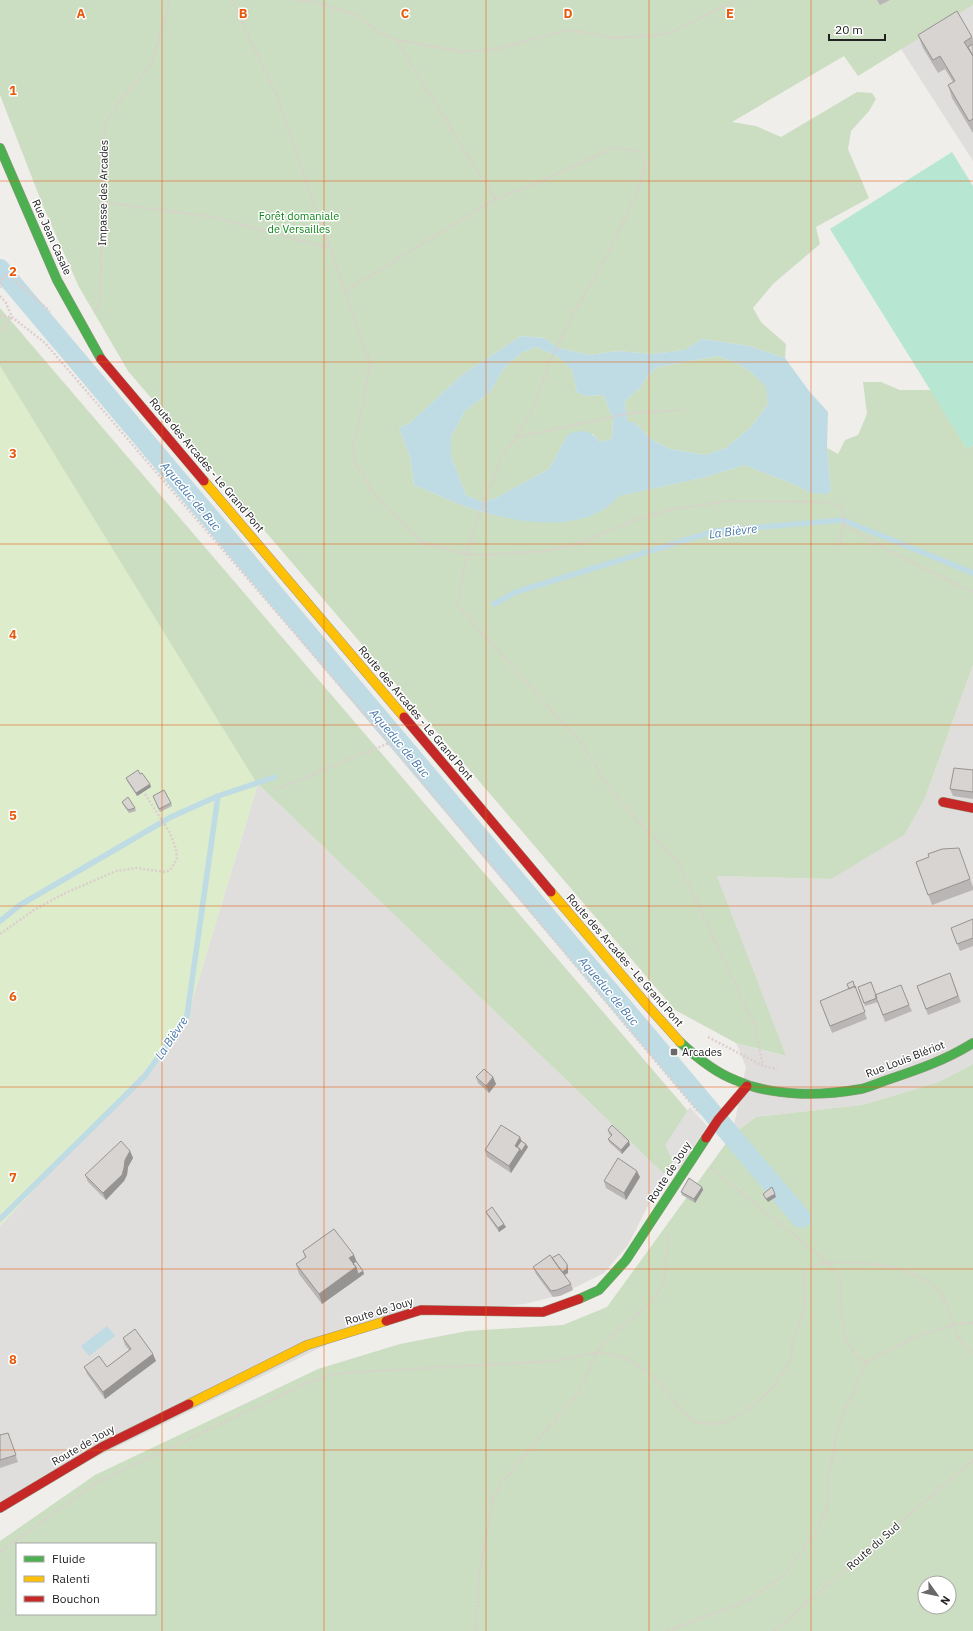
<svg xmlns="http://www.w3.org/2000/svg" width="973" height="1631" font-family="'IBM Plex Sans',sans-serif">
<rect width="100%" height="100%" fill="#f0eeeb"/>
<path fill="#dfdedc" d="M973,5V161L901,49Z
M973,665V1064L939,1082L862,1105L756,1117L732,1135L746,1067L736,1043L785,1056L717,876L831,879L925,798Z
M258,784L664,1174L628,1245L604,1273L560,1295L525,1304L381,1318L0,1504V1226L184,1028Z"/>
<path fill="#ddeccb" d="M0,366L258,784L184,1028L0,1226Z"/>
<path fill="#cbdec1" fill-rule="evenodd" d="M0,0H973V5L858,76L844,56L732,122L756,126L781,137L857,92L872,93L876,99L869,111L851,131L848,149L869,198L816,227L820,244L773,284L753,308L761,322L786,344L785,358L749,346L702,339L685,350L652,354L618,351L589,355L559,348L544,338L521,336L463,374L410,423L399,428L410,457L414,485C437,494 460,506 483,512C523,523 589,533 618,496L706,477L744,465L796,485L810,493L831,491L827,448L838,454L845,440L858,435L867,414L863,382H881L900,390H931L967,449L973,445V665L925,798L904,835L831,879L717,876L786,1056L736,1043L675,1010L128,371L79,287L43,206L0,95Z
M0,308L700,1125L664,1174L256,782L0,366Z
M536,347L557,356L572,370L577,392L585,396L603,395L613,418L612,439L600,442L593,434H568L549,469L494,499L482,502L466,495L451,456V437L465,411L490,392L505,367L521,353Z
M718,356L739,364L752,373L767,387L768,404L751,427L726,448L705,455L670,449L652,440L635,423L627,422L625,401L640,388L646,378L657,367Z
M973,1064V1631H0V1541L95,1475L318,1369L400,1344L467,1331L563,1325L607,1307L732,1135L756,1117L862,1105L939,1082ZM17,1544H155V1614H17ZM925,1583H949V1607H925Z"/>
<path fill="#b7e6d2" d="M952,152L973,186V445L967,449L830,229Z"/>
<path fill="#e0dfde" d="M690,1107L707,1126L678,1171L665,1145Z"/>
<path fill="#bfdbe3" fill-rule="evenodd" d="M521,336L544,338L559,348L589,355L618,351L652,354L685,350L702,339L749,346L785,358L809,391L828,412L827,448L831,491L827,494L810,493L796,485L744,465L706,477L619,496C588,533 524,524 483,512C460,506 437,494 414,485L410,457L399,428L410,423L463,374ZM536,347L557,356L572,370L577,392L585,396L603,395L613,418L612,439L600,442C588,428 584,430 568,434L549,469L494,499L482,502L466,495L451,456V437L465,411L490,392L505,367L521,353ZM718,356L739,364L752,373L766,387L768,404L751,427L726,448L705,455L670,449L652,440L635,423L627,421L625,401L640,388L646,378L657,367Z
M107,1326L115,1336L89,1356L81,1346Z"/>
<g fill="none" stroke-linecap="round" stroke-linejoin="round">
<path stroke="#bfdbe3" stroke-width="5.5" d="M494,604L516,592L715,531L843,520L973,573
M0,921L20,905L171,817L218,796L275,777
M0,1219L145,1076L187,1016L218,796"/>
<path stroke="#bfdbe3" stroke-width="20" d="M0,269L801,1218"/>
<g stroke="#999a82" stroke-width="10">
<path id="fast" d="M0,148L57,280L101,359
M680,1042C696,1057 714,1072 735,1080C772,1097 821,1096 861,1089C870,1087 878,1083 887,1080C917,1070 946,1060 973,1043
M579,1299L599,1290L626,1260L706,1138"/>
</g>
<g stroke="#999a82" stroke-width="10">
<path id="slow" d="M204,481L404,717
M551,892L647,1005L680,1042
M189,1404L307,1345L386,1321"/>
</g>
<g stroke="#999a82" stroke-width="10">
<path id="jam" d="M101,359L204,481
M404,717L551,892
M943,802L973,808
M706,1138L718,1120L747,1086
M386,1321L421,1310L543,1312L579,1299
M0,1508L102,1447L189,1404"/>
</g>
<path stroke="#dccecd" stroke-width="2.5" stroke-dasharray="2 2" stroke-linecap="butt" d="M232,0L276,94L370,363L360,420L353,442L355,463L375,495L421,542L467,554L488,555L545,551L577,544L635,520L669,510L727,501L828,502L842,507L844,525L898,555L973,592
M297,0L314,2L355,15L380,32L396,40L465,52L496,49L568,30L615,38L667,34L737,0
M396,40L495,199L532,185L614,148L636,150L646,161L639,188L606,258L575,311L550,361L535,405L516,437L504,453L477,519L467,554L458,606L583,745L606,783L637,820L677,860L754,1024L763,1066
M102,202L213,217L329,248
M0,288L2,279L7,274L50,311
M344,292L495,199
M0,296L6,303L12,317L45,343L389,743L699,1113
M95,310L101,301L102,141L108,119L120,101L151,65L166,16L169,0
M0,316L11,317
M0,332L12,317
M517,437L631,413L684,410
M839,545L844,525
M275,790L389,743
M0,934L34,910L63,894L116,871L137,868L165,872L170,870L177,859L176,849L170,833L145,794
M708,1037L763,1066L777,1069
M711,1168L828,1263L840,1279L842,1318L846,1340L854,1353L866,1363
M0,1552L96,1483L307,1383C316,1380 326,1376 335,1374C356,1371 378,1371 399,1370C449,1366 500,1365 551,1361C571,1360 590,1350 610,1354C628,1358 648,1370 660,1384C678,1405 687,1429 720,1423C744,1418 783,1383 790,1359C792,1351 792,1343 795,1334C799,1324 805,1313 805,1302C805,1291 800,1279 808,1269C819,1257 883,1264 899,1269C912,1272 927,1280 936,1289C948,1300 947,1313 953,1327C957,1338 965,1345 973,1354
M476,1631L479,1576L493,1498L502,1482L580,1391L596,1353L613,1334L653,1301L665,1280L668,1234
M668,1631L749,1600L783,1576L816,1531L827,1508L828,1482L837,1430L858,1380L866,1363L881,1354L917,1336L952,1325L966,1323H973
M774,1631L973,1460"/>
<use href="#fast" stroke="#4caf50" stroke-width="9"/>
<use href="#slow" stroke="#ffc107" stroke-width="9"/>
<use href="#jam" stroke="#c62828" stroke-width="9"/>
</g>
<path fill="#b9b6b5" d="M877,0H890L880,5Z
M918,35L972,37L973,39V133L952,98L948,85L953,82L945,69L938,73L923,48Z
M973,770V799L953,796L950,789Z
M126,778L150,784L151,787L137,796L127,781Z
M153,796L171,803L172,806L160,812Z
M122,802L135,808L136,811L129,813L124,806Z
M916,862L970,879L973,887V890L932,905Z
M973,919V946L960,951L951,928Z
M950,973L961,1002L928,1015L917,986Z
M853,981L867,1019L832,1033L820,1001L849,989Z
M871,982L878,1002L865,1006L858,987Z
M875,995L909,1005L912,1011L885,1022Z
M476,1077H493L496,1084L489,1093L478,1083Z
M608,1130L630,1145L622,1154L609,1142L608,1139L611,1136L609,1134Z
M521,1141L528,1147L511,1173L487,1157L485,1150Z
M130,1151L133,1158L128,1167L127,1175L124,1181L106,1200L88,1182L85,1175Z
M640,1177L626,1200L606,1188L604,1181Z
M702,1187L703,1190L695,1203L682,1195L681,1192Z
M486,1212L506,1227L499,1232L487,1215Z
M303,1251L356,1261L363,1271L364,1274L322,1304L299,1274L296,1264L305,1257Z
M552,1258L568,1268V1273L564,1275L571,1284L573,1290L560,1296L553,1297L536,1274L533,1267Z
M123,1338L156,1361L105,1399L87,1374L84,1367H107L129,1350L125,1345Z
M8,1433L18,1462L0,1468V1435Z"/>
<path fill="#969493" d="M150,784L151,787L137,796L136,793Z
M493,1077L496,1084L489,1093L486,1086Z
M520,1137L523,1144H526L528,1147L511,1173L509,1166L515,1146Z
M629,1141L630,1145L622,1154L621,1150Z
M130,1151L133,1158L128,1167L127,1175L124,1181L106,1200L103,1193L125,1160Z
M637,1171L640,1177L626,1200L624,1193Z
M702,1187L703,1190L695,1203L694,1199Z
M775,1194L776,1197L768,1202L766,1199Z
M504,1224L506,1227L499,1232L498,1228Z
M354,1255L358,1265L353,1268L349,1258Z
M567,1264L568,1268V1273L563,1276L561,1273Z
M356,1267L360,1277L322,1304L319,1294Z
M363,1271L364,1274L360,1277L358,1274Z
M153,1354L156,1361L105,1399L103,1392Z"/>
<path fill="#d7d4d2" stroke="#969493" d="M957,11L972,37L964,42L973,56V119L969,121L948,85L955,81L940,56L933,60L918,35Z
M973,44V56L968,47Z
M954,768L973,770V792L950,789Z
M138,770L140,774L142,773L150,784L136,793L126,778Z
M164,790L171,803L159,809L153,796Z
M128,797L135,808L128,810L122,802Z
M959,848L970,879L928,895L916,862L929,857L928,854L942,849Z
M973,919V938L957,944L951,928Z
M950,973L958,996L926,1009L917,986Z
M853,981L855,988V986L849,989L847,984Z
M871,982L877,998L864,1003L858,987Z
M901,985L909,1005L883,1015L875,995Z
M855,986L865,1012L830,1026L820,1001Z
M484,1069L493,1077L486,1086L476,1077Z
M501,1125L520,1137L515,1146L520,1149L509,1166L485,1150Z
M612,1125L629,1141L621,1150L608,1139L612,1135L608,1130Z
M121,1141L130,1151L125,1160L124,1168L122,1175L103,1193L85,1175Z
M521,1141L526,1144L521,1152L520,1149L517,1147Z
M618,1158L637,1171L624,1193L604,1181Z
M689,1178L702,1187L694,1199L681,1192Z
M772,1187L775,1194L766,1199L763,1194Z
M492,1207L504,1224L498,1228L486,1212Z
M334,1229L354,1255L349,1258L356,1267L319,1294L296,1264L306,1257L303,1251Z
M559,1254L567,1264V1269L562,1272L552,1258Z
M550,1255L571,1284L557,1290L551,1291L533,1267Z
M356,1261L363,1271L358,1274L356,1267L353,1264Z
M135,1329L153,1354L103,1392L84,1367L99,1356L107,1367L131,1349L123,1338Z
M8,1433L16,1455L0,1460V1435Z"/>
<path fill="none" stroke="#e8590c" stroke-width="1" stroke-opacity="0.55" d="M162,0V1631M324,0V1631M486,0V1631M649,0V1631M811,0V1631M0,181H973M0,362H973M0,544H973M0,725H973M0,906H973M0,1087H973M0,1269H973M0,1450H973"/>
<rect fill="#6a6968" stroke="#fff" stroke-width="1.5" x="670" y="1048" width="8" height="8" rx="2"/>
<g text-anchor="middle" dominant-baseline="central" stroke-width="3" stroke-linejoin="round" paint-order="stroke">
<g font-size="11" fill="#222" stroke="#fff">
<text transform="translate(103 193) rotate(-89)">Impasse des Arcades</text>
<text transform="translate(52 237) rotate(66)">Rue Jean Casale</text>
<text transform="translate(207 465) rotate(50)">Route des Arcades - Le Grand Pont</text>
<text transform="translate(416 713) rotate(50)">Route des Arcades - Le Grand Pont</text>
<text transform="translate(625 960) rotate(49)">Route des Arcades - Le Grand Pont</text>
<text transform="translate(905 1059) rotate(-21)">Rue Louis Blériot</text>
<text transform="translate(669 1172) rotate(-57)">Route de Jouy</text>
<text transform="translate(379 1311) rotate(-17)">Route de Jouy</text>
<text transform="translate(83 1445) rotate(-30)">Route de Jouy</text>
<text transform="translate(873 1546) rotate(-41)">Route du Sud</text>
</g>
<g font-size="11" fill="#0c8416" stroke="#fff">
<text x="299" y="216">Forêt domaniale<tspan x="299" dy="13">de Versailles</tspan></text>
</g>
<g font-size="11" fill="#222" stroke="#fff" text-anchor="start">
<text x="682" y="1052">Arcades</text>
</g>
<g font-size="12" font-style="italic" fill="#4a7aab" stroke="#fff">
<text transform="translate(191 496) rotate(50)">Aqueduc de Buc</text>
<text transform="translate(733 531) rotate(-7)">La Bièvre</text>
<text transform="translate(400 743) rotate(50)">Aqueduc de Buc</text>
<text transform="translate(609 991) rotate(50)">Aqueduc de Buc</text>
<text transform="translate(171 1038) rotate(-56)">La Bièvre</text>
</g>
</g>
<g font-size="13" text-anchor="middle" font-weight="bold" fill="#e8590c" stroke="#fff" stroke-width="3" stroke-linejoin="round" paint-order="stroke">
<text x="81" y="18">A</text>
<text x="243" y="18">B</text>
<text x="405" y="18">C</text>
<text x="568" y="18">D</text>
<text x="730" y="18">E</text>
<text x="13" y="95">1</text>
<text x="13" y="276">2</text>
<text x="13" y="458">3</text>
<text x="13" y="639">4</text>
<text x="13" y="820">5</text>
<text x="13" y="1001">6</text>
<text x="13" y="1182">7</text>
<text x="13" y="1364">8</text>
</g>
<rect x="16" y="1543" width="140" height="72" fill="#ffffff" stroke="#a7a7a7"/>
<rect x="24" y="1556" width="20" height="6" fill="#4caf50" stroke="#a7a7a7"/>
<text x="52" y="1563" font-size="12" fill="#222222">Fluide</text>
<rect x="24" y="1576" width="20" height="6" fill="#ffc107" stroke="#a7a7a7"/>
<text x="52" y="1583" font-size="12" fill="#222222">Ralenti</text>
<rect x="24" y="1596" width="20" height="6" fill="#c62828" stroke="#a7a7a7"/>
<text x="52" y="1603" font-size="12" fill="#222222">Bouchon</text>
<g transform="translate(937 1595) rotate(123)"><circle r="19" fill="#ffffff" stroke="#a7a7a7"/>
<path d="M0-3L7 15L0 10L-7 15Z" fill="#6a6968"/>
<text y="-6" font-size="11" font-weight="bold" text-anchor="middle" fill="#222222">N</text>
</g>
<path d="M829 34v6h56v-6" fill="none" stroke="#222222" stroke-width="2"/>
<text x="835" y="34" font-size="12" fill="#222222" stroke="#ffffff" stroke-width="3" paint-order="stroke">20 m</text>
</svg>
